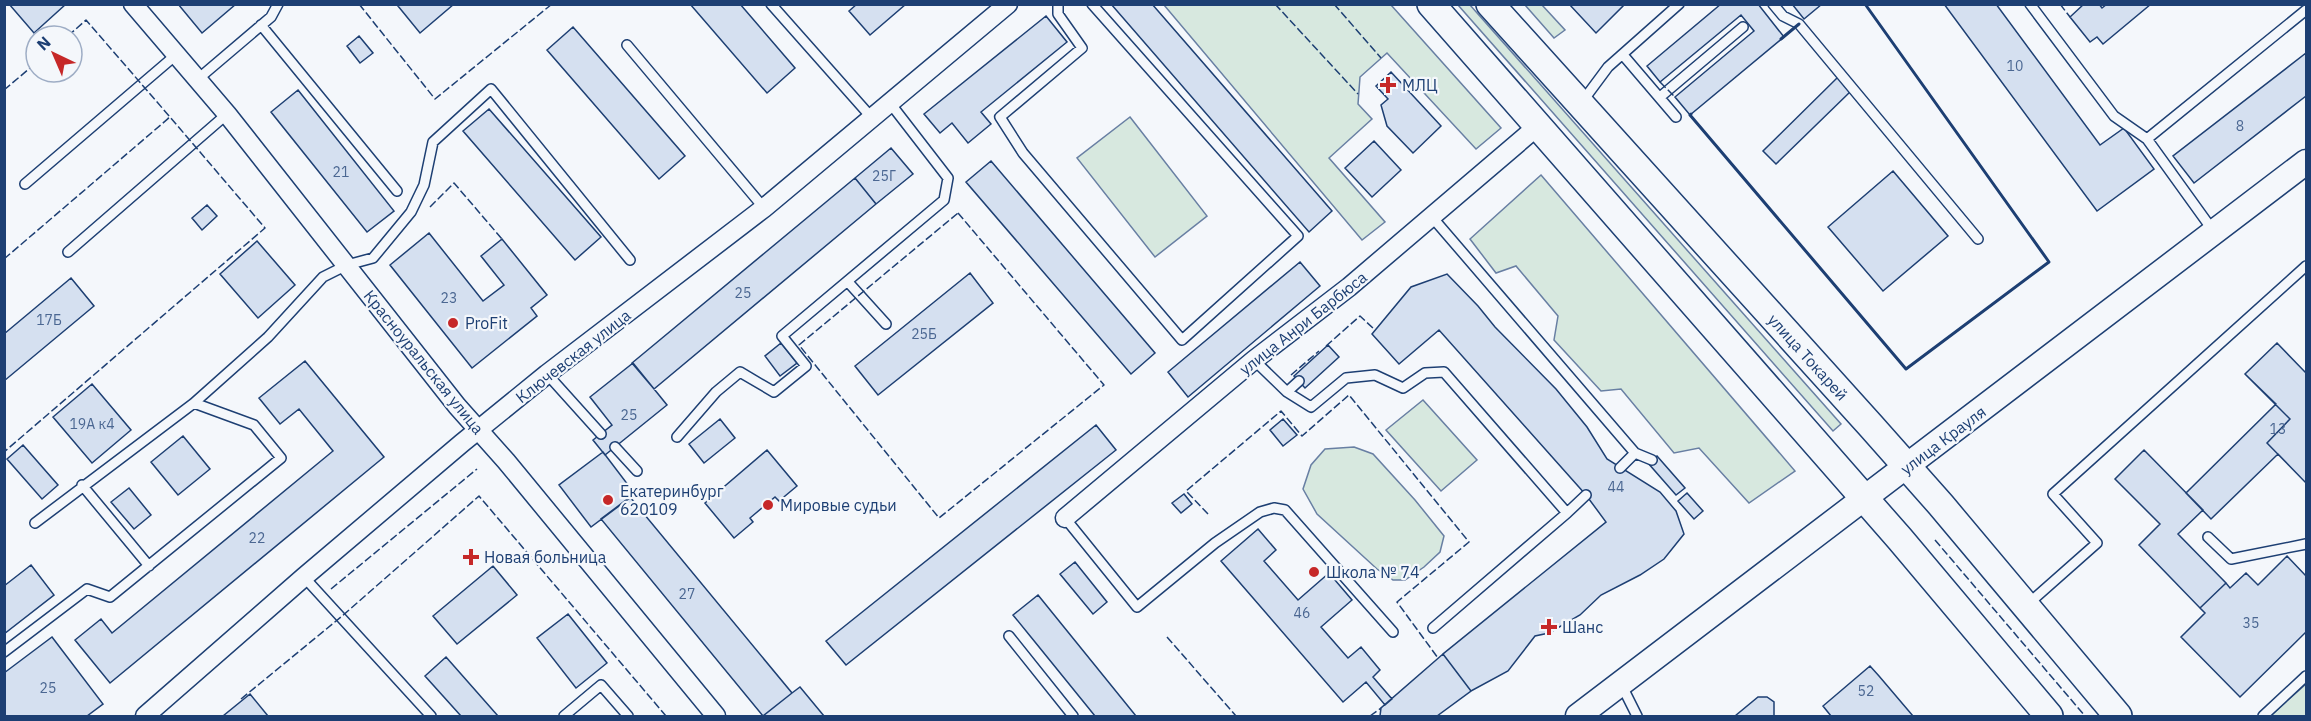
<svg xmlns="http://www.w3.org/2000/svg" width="2311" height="721" font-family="'IBM Plex Sans',sans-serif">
<rect width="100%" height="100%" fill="#f4f7fb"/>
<path fill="#d7e8df" stroke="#687fa3" stroke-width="1.5" d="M1164,5H1391L1501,128L1476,149L1387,53L1360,77L1358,104L1372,119L1329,158L1385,222L1362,240Z
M1458,5H1470L1841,424L1833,431Z
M1525,5H1542L1565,30L1554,38Z
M1130,117L1207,216L1155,257L1077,158Z
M1541,175L1795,471L1749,503L1699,448L1674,453L1621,389L1601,391L1554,340L1558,316L1516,266L1496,273L1470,239Z
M1423,400L1477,460L1441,491L1386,430Z
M1354,447L1373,454L1415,500L1444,536L1440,552L1424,567L1405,580H1393L1377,569L1317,514L1303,489L1311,465L1325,449Z
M2306,684V716H2270Z"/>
<path fill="#d5e0f0" stroke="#1d3f73" stroke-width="1.5" d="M9,4H66L34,33Z
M178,4H236L202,33Z
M400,4H454L420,33L398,6Z
M690,4H740L795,68L767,93Z
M857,4H906L870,35L849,11Z
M1111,4H1152L1332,211L1309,232Z
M1569,4H1622L1623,6L1596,33Z
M1721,4H1758L1784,37L1690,115L1675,97L1754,31L1741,15L1660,82L1647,66Z
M1792,4H1822L1804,19Z
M1944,4H1996L2100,145L2124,128L2154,169L2097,211Z
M2084,4H2099L2102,8L2107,4H2151L2103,44L2097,37L2090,42L2070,17Z
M1046,16L1067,42L981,112L991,124L968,143L952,123L940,133L924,114Z
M573,27L685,156L659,179L547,50Z
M359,36L373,53L360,63L347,46Z
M2306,53V96L2194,183L2173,156Z
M1391,72L1441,126L1413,153L1387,126L1381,105L1388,99L1376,86Z
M1838,77L1851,91L1776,164L1763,151Z
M298,90L394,211L367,232L271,112Z
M489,109L601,237L575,260L463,131Z
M1374,141L1401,170L1372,197L1345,168Z
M891,148L913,174L876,204L855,178Z
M991,161L1155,353L1131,374L966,182Z
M1893,171L1948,236L1883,291L1828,227Z
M855,178L876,204L654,389L632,363Z
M207,205L217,216L202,230L192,218Z
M429,233L483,301L504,285L481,256L502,239L547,295L531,308L537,316L472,368L390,265Z
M257,241L295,285L258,318L220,274Z
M1300,262L1320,286L1188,397L1168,372Z
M970,273L993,303L878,395L855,366Z
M1447,274L1478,306L1495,327L1556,389L1587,427L1607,459L1660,492L1676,511L1684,534L1664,559L1640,575L1601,595L1580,615L1549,633L1535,636L1508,671L1471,691L1443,654L1606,522L1586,495L1439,330L1399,364L1372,334L1411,287Z
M71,278L94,306L4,381V334Z
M781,343L797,363L780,376L765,356Z
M2277,343L2306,373V483L2278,454L2211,519L2186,493L2276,404L2245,374Z
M2277,343L2306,373V483L2267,443L2290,419L2245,374Z
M1328,345L1339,357L1305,388L1294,376Z
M305,361L384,457L110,683L75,640L101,619L112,633L333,451L299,409L280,424L259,398Z
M633,363L667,405L605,455L593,440L612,425L590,397Z
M92,384L131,430L92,463L53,417Z
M720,419L735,438L704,463L689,444Z
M1283,419L1297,435L1283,446L1270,430Z
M1096,425L1116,450L846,665L826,641Z
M183,436L210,469L178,495L151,462Z
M23,445L58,485L42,499L7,459Z
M767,450L797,486L779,501L775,497L750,518L753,522L734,538L705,503Z
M2144,450L2203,510L2178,534L2226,583L2200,608L2139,545L2160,524L2115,479Z
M603,452L635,494L591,527L559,485Z
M1657,456L1685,488L1676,495L1648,463Z
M129,488L151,515L134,529L111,502Z
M1687,493L1703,511L1694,519L1678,501Z
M1184,494L1192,504L1181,513L1172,503Z
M630,497L792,693L763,716L601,519Z
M1258,529L1276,550L1264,561L1298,600L1329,573L1352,600L1321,627L1348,658L1361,647L1380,670L1373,677L1392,699L1385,705L1366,682L1343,702L1221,561Z
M2287,556L2306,576V632L2240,697L2181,637L2205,613L2200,608L2226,583L2230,588L2246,573L2258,585Z
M1075,562L1107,602L1093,614L1060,574Z
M31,565L54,595L4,634V586Z
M493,566L517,595L457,644L433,616Z
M1038,595L1136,716H1095L1035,642L1013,615Z
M568,614L607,663L576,688L537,638Z
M52,637L103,704L87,716H4V673Z
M1443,654L1471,691L1437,716H1380L1381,708Z
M446,657L498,716H461L425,676Z
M1870,666L1879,676L1913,716H1831L1823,706Z
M800,687L824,716H763L792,693Z
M250,694L268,716H223Z
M1758,697H1767L1774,702V716H1735Z"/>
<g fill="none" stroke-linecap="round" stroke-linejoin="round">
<g stroke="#1d3f73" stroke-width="12">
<path id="lane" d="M771,4L872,118
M1058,4V14L1082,48L1000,117L1023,153L1182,340L1298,236L1092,4
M1773,4L1783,16L1799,24L1978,239
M2030,4L2114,116L2147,139L2214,232
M261,25L397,191
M627,45L764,208
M1623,55L1676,117
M198,79L271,17L278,4
M1660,97L1743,27
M1582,102L1608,67L1679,4
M2147,139L2306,10
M25,184L177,54
M1432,217L1635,453L1652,460
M68,252L227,114
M848,282L886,324
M1254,360L1287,392L1311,407L1346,378L1375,375L1403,388L1425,373L1444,372L1567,513L1433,628
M547,374L601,434
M1287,392L1299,381
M677,437L716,392L740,372L774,392L806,366L782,336L944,200L948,178L890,103
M615,447L637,471
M1620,468L1635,453
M82,485L149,566
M1567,513L1586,495
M1065,518L1137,607L1215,543L1260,512L1274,508L1285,510L1393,632
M35,523L194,403L268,337L323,277L347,265L373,258L411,212L424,185L433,142L491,89L630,260
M2208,537L2231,559L2306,544
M304,577L431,716
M2027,605L2097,543L2053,494L2306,266
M1009,636L1073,716
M4,652L87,589L110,597L281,458L254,425L194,403
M1621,684L1637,716
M564,716L601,685L628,716
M2263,716L2306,676"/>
</g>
<g stroke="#1d3f73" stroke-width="21">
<path id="street" d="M133,4L227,114L457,406L506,461L716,716
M1065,518L1254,360L1349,287L1539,125
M145,716L304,577L462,443L547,374L764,208L1008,4"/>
</g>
<g stroke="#1d3f73" stroke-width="27">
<path id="secondary" d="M1578,716L2306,162"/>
</g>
<g stroke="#1d3f73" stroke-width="30">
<path id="primary" d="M1431,4L1900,539L2049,716
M1490,4L1871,426L1941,505L2118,716"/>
</g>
<use href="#lane" stroke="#f4f7fb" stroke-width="9"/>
<use href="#street" stroke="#f4f7fb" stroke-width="18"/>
<use href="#secondary" stroke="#f4f7fb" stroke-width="24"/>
<use href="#primary" stroke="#f4f7fb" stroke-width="27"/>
<path stroke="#1d3f73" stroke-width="1.5" stroke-dasharray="8 3" stroke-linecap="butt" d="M359,4L435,99L552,4
M1275,4L1358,94
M1334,4L1381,58
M2060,4L2070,17
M68,36L86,20L170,117L168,118
M1660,82L1675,97
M4,90L36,63
M430,207L454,183L502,239
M958,213L1104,385L939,518L799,345Z
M4,259L170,117L265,228L4,452
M1326,346L1360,316L1375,330
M1291,375L1319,351
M1208,514L1186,491L1281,411L1302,436L1349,395L1469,542L1397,602L1438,658
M1935,540L2085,716
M331,589L477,469
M1167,637L1236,716
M241,699L341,617L479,496L666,716
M1370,716L1381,708"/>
<path stroke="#1d3f73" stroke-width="3" d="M1781,39L1799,24
M1691,114L1690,115L1906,369L2049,262L1865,4"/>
</g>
<g fill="#c62828" stroke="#f4f7fb" stroke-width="2">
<path d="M1385 76h6v6h6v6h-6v6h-6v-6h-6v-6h6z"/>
<circle cx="453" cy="323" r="6"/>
<circle cx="608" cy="500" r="6"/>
<circle cx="768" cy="505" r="6"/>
<path d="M468 548h6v6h6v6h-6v6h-6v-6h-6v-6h6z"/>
<circle cx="1314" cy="572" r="6"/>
<path d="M1546 618h6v6h6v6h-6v6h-6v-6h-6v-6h6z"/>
</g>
<g text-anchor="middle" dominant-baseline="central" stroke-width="4.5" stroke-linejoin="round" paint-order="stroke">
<g font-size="14" fill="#4b6792">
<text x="2015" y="66">10</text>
<text x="2240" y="126">8</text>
<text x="341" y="172">21</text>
<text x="884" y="176">25Г</text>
<text x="743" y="293">25</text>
<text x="449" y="298">23</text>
<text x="49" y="320">17Б</text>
<text x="924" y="334">25Б</text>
<text x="629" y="415">25</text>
<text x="92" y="424">19А к4</text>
<text x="2278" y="429">13</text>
<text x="1616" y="487">44</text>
<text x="257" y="538">22</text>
<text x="687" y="594">27</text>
<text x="1302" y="613">46</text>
<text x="2251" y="623">35</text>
<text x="48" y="688">25</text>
<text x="1866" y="691">52</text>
</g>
<g font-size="16" fill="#1d3f73" stroke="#f4f7fb" text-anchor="start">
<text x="1402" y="85">МЛЦ</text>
<text x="465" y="323">ProFit</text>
<text x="620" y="491">Екатеринбург<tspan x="620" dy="18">620109</tspan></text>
<text x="780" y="505">Мировые судьи</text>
<text x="484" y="557">Новая больница</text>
<text x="1326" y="572">Школа № 74</text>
<text x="1562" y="627">Шанс</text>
</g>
<g font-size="16" fill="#1d3f73" stroke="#f4f7fb">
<text transform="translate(1303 323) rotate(-38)">улица Анри Барбюса</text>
<text transform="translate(573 356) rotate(-38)">Ключевская улица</text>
<text transform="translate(1808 357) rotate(48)">улица Токарей</text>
<text transform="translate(424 362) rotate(51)">Красноуральская улица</text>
<text transform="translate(1943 440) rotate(-37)">улица Крауля</text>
</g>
</g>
<rect width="2311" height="721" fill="none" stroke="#1d3f73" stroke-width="12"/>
<g transform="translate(54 54) rotate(316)"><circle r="28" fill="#f4f7fb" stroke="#9eadc5" stroke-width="1.5"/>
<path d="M0-4.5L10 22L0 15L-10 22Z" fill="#c62828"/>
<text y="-9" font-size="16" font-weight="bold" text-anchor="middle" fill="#1d3f73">N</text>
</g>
</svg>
